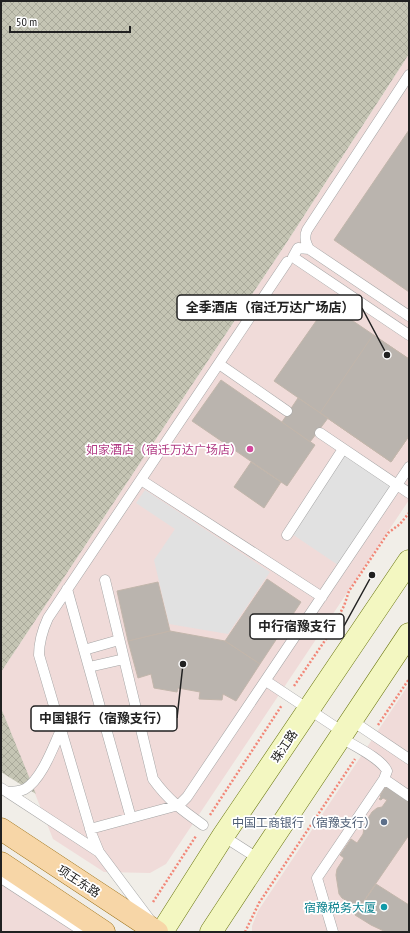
<svg xmlns="http://www.w3.org/2000/svg" width="410" height="933" font-family="'PT Sans Narrow','Noto Sans SC',sans-serif">
<defs>
<pattern id="construction-cross-hatch" width="8" height="8" patternUnits="userSpaceOnUse"><rect width="8" height="8" fill="#c5c5b4"/><path d="M0 0l8 8M0 8l8-8" fill="none" stroke="#a9a99a"/></pattern>
</defs>
<rect width="100%" height="100%" fill="#f1eee8"/>
<path fill="#f0dbd9" d="M409,54V500L166,864L150,873L104,872L53,839L1,708V672L285,245Z
M409,684V932H252V926L258,911Z
M1,879L82,932H1Z"/>
<path fill="url(#construction-cross-hatch)" d="M1,1H409V54L285,245L1,672Z
M1,708L36,794L1,772Z"/>
<path fill="#e1e1e1" d="M346,453L392,485L338,565L292,534Z
M145,490L270,572L228,634L169,624L154,560L175,529L136,503Z"/>
<path fill="#bab4ae" stroke="#c2b6ab" d="M409,130V292L334,240Z
M328,304L409,359V436L391,462L274,381Z
M373,335L409,359V436L391,462L320,413Z
M221,380L315,445L287,486L192,421Z
M298,398L328,418L310,442L282,422Z
M251,462L281,482L264,508L234,487Z
M267,579L301,602L260,664L225,641Z
M158,582L170,631L128,641L117,591Z
M170,631L225,641L260,664L236,701L223,694L222,700L199,699L200,692L178,688L177,692L154,688L151,674L138,678L128,641Z
M387,784L393,791L409,802V835L359,908L342,898L339,894L336,875L337,869L344,858L340,855L351,839L357,843L363,834L365,823L372,812L377,808L382,807L387,800L383,798L381,800L379,799L381,797L380,796Z
M376,884L409,905V932H386L371,925L355,915Z"/>
<g fill="none" stroke-linecap="round" stroke-linejoin="round">
<g stroke="#a5a5a5" stroke-width="11">
<path id="lane" d="M309,249C305,242 304,237 307,230L409,75
M409,316L309,249L298,248L293,257L409,335
M219,364L287,411
M320,433L409,493
M141,480L322,597
M287,535L343,449
M105,580L153,779C168,800 182,810 203,825
M67,589L131,818
M84,650L119,640
M89,667L124,659
M266,681L343,732
M351,720L409,759
M384,779L409,796
M1,788L99,852
M7,792C13,792 19,792 25,789C42,779 53,747 61,730
M90,829L175,806L181,803L187,797L409,467
M223,836L259,859
M1,878L84,932
M150,920L99,852L92,835L39,655C39,641 42,631 48,618L287,262
M333,932L317,878L384,779L387,771C381,758 352,745 340,737"/>
</g>
<g stroke="#68750b" stroke-width="23">
<path id="secondary" d="M162,932L223,836L409,561
M211,932L259,859L409,634"/>
</g>
<g stroke="#966909" stroke-width="23">
<path id="primary" d="M1,829L157,932
M1,863L104,932"/>
</g>
<path stroke="#f28778" stroke-width="2.5" stroke-dasharray="2 2" stroke-linecap="butt" d="M294,686L328,636L344,606L349,591L388,533L400,524L409,513
M378,725L409,679
M210,815L282,705
M153,902L196,836
M245,932L259,903L355,759"/>
<use href="#lane" stroke="#fff" stroke-width="10"/>
<use href="#secondary" stroke="#f3f7c1" stroke-width="22"/>
<use href="#primary" stroke="#f7d6a7" stroke-width="22"/>
</g>
<circle fill="#d1479c" stroke="#fff" stroke-width="1.5" cx="250" cy="449" r="4"/>
<circle fill="#5c6f8a" stroke="#fff" stroke-width="1.5" cx="384" cy="822" r="4"/>
<circle fill="#0f9aa8" stroke="#fff" stroke-width="1.5" cx="384" cy="907" r="4"/>
<g text-anchor="middle" dominant-baseline="central" stroke-width="3.5" stroke-linejoin="round" paint-order="stroke">
<g font-size="12" fill="#b23c85" stroke="#fff" text-anchor="end">
<text x="242" y="449">如家酒店（宿迁万达广场店）</text>
</g>
<g font-size="12" fill="#212121" stroke="#fff">
<text transform="translate(284 746) rotate(-56)">珠江路</text>
<text transform="translate(79 881) rotate(33)">项王东路</text>
</g>
<g font-size="12" fill="#4e5e75" stroke="#fff" text-anchor="end">
<text x="376" y="822">中国工商银行（宿豫支行）</text>
</g>
<g font-size="12" fill="#0d838f" stroke="#fff" text-anchor="end">
<text x="376" y="907">宿豫税务大厦</text>
</g>
</g>
<path fill="none" stroke="#212121" stroke-width="1.5" d="M387 355L362 308M372 575L344 626M183 664L177 718"/>
<g fill="#212121" stroke="#fff" stroke-width="1.5">
<circle cx="387" cy="355" r="4"/>
<circle cx="372" cy="575" r="4"/>
<circle cx="183" cy="664" r="4"/>
</g>
<g fill="#fff" stroke="#212121" stroke-width="1.5">
<rect x="177" y="295" width="185" height="25" rx="4"/>
<rect x="250" y="614" width="94" height="25" rx="4"/>
<rect x="31" y="706" width="146" height="25" rx="4"/>
</g>
<g font-size="13" text-anchor="middle" font-weight="bold" fill="#212121">
<text x="270" y="312">全季酒店（宿迁万达广场店）</text>
<text x="297" y="631">中行宿豫支行</text>
<text x="104" y="723">中国银行（宿豫支行）</text>
</g>
<rect width="410" height="933" fill="none" stroke="#212121" stroke-width="4"/>
<path d="M10 26v6h120v-6" fill="none" stroke="#212121" stroke-width="2"/>
<text x="16" y="26" font-size="12" fill="#212121" stroke="#ffffff" stroke-width="3" paint-order="stroke">50 m</text>
</svg>
